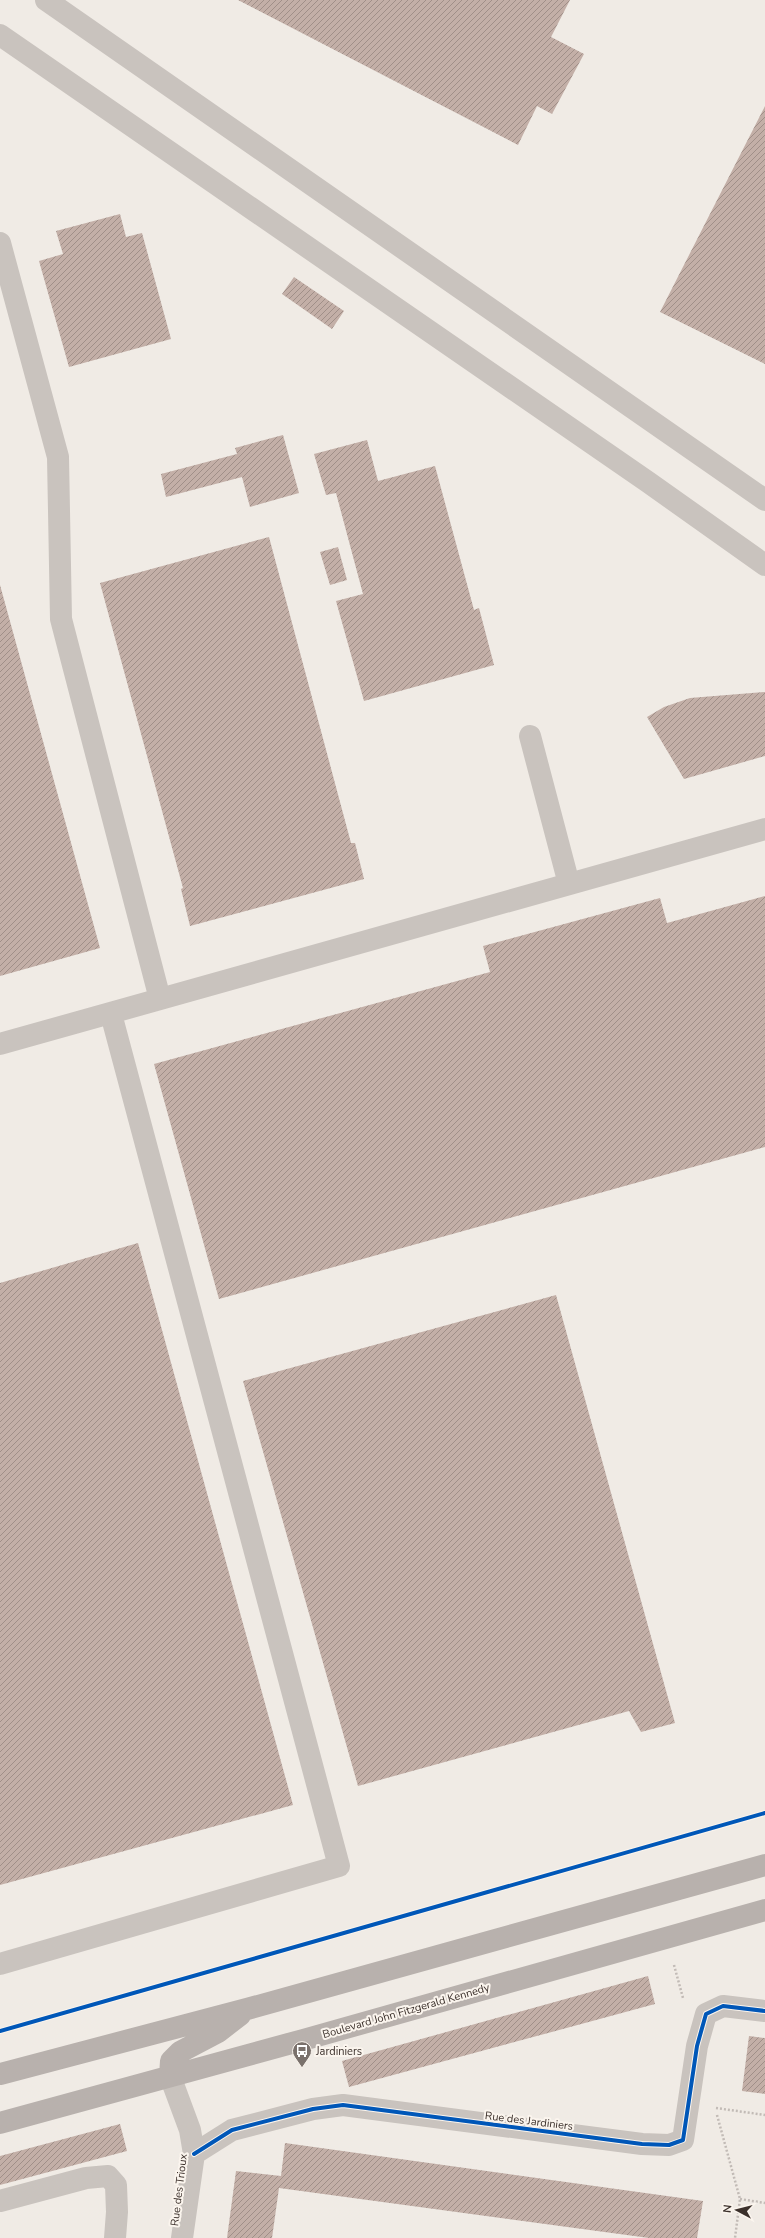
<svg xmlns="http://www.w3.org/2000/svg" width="765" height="2238" font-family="'Nunito Sans',sans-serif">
<defs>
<pattern id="building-hatch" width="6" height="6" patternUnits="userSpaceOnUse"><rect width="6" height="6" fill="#c3afa7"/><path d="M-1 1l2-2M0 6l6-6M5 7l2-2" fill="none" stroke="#a08f88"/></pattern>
</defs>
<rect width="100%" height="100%" fill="#f0ebe5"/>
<path fill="url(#building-hatch)" d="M238,0H570L551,37L584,54L552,114L537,106L518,145Z
M765,106V364L660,312Z
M120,214L126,237L142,233L171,339L69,367L39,261L63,254L56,231Z
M294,277L344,311L332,329L282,294Z
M283,435L299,493L250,507L242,477L166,497L161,474L237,454L235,448Z
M367,440L378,481L435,466L474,610L479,608L494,665L364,701L336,601L363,594L336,493L326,495L314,454Z
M269,537L351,843H355L364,879L190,926L181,889L183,888L100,583Z
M338,547L347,580L330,585L320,552Z
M0,585L100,948L0,976Z
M765,692V756L684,779L647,717L664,707L690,698Z
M765,896V1147L219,1299L154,1064L490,972L483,946L660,898L667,923Z
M138,1243L293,1805L0,1885V1283Z
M556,1295L675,1723L641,1732L629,1711L358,1786L243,1381Z
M648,1976L655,2004L349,2087L342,2061Z
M749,2036L765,2038V2094L742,2091Z
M120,2124L127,2151L0,2185V2156Z
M285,2143L703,2201L697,2238H649L279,2188L272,2238H227L236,2171L281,2176Z"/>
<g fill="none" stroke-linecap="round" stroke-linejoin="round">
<path stroke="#c2bbb6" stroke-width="2.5" stroke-dasharray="2 2" stroke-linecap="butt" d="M674,1965L683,1998
M716,2108L765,2115
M717,2115L740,2199L735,2238
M740,2199L765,2203"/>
<path stroke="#c9c3be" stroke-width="22" d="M46,0L765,500
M0,35L648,482L765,565
M0,243L58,457L61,619L160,999
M530,736L569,884
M0,1044L765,829
M0,1964L339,1866L111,1014
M170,2076L190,2130L194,2154L182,2238
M194,2154L232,2130L313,2109L343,2105L642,2144L669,2145L683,2140L697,2046L706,2014L723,2006L765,2011
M0,2201L86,2178L108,2176L116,2185L117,2212L115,2238"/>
<path stroke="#b8b1ad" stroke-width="22" d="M0,2074L247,2009L765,1865
M170,2076L171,2061L180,2052L218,2032L240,2015
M0,2123L303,2040L765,1910"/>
<g stroke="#fbf5ee" stroke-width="6">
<path id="cycleway" d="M0,2031L765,1813
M194,2154L232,2130L313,2109L343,2105L642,2144L669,2145L683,2140L697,2046L706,2014L723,2006L765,2011"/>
</g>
<use href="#cycleway" stroke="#0057b8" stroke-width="4"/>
</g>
<defs>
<g id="bus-pin" transform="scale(1)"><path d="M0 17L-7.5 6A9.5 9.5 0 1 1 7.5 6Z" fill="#7a716c" stroke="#fbf5ee"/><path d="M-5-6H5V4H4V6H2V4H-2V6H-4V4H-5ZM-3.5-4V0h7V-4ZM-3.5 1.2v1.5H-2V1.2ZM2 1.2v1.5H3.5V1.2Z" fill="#fff"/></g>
</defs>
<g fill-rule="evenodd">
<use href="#bus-pin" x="302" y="2051"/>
</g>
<g text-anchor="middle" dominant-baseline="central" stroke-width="4" stroke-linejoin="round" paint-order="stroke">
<g font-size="11" fill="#3b302b" stroke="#fbf5ee">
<text transform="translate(406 2011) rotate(-16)">Boulevard John Fitzgerald Kennedy</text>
<text transform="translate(529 2121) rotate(7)">Rue des Jardiniers</text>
<text transform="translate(179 2190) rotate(-83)">Rue des Trioux</text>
</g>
<g font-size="11" fill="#3b302b" stroke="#fbf5ee" text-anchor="start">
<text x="316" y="2051">Jardiniers</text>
</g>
</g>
<g transform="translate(737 2210) rotate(277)" stroke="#fbf5ee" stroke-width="3" paint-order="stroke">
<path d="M0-3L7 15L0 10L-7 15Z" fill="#3b302b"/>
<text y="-6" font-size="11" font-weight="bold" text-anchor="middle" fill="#3b302b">N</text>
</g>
</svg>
